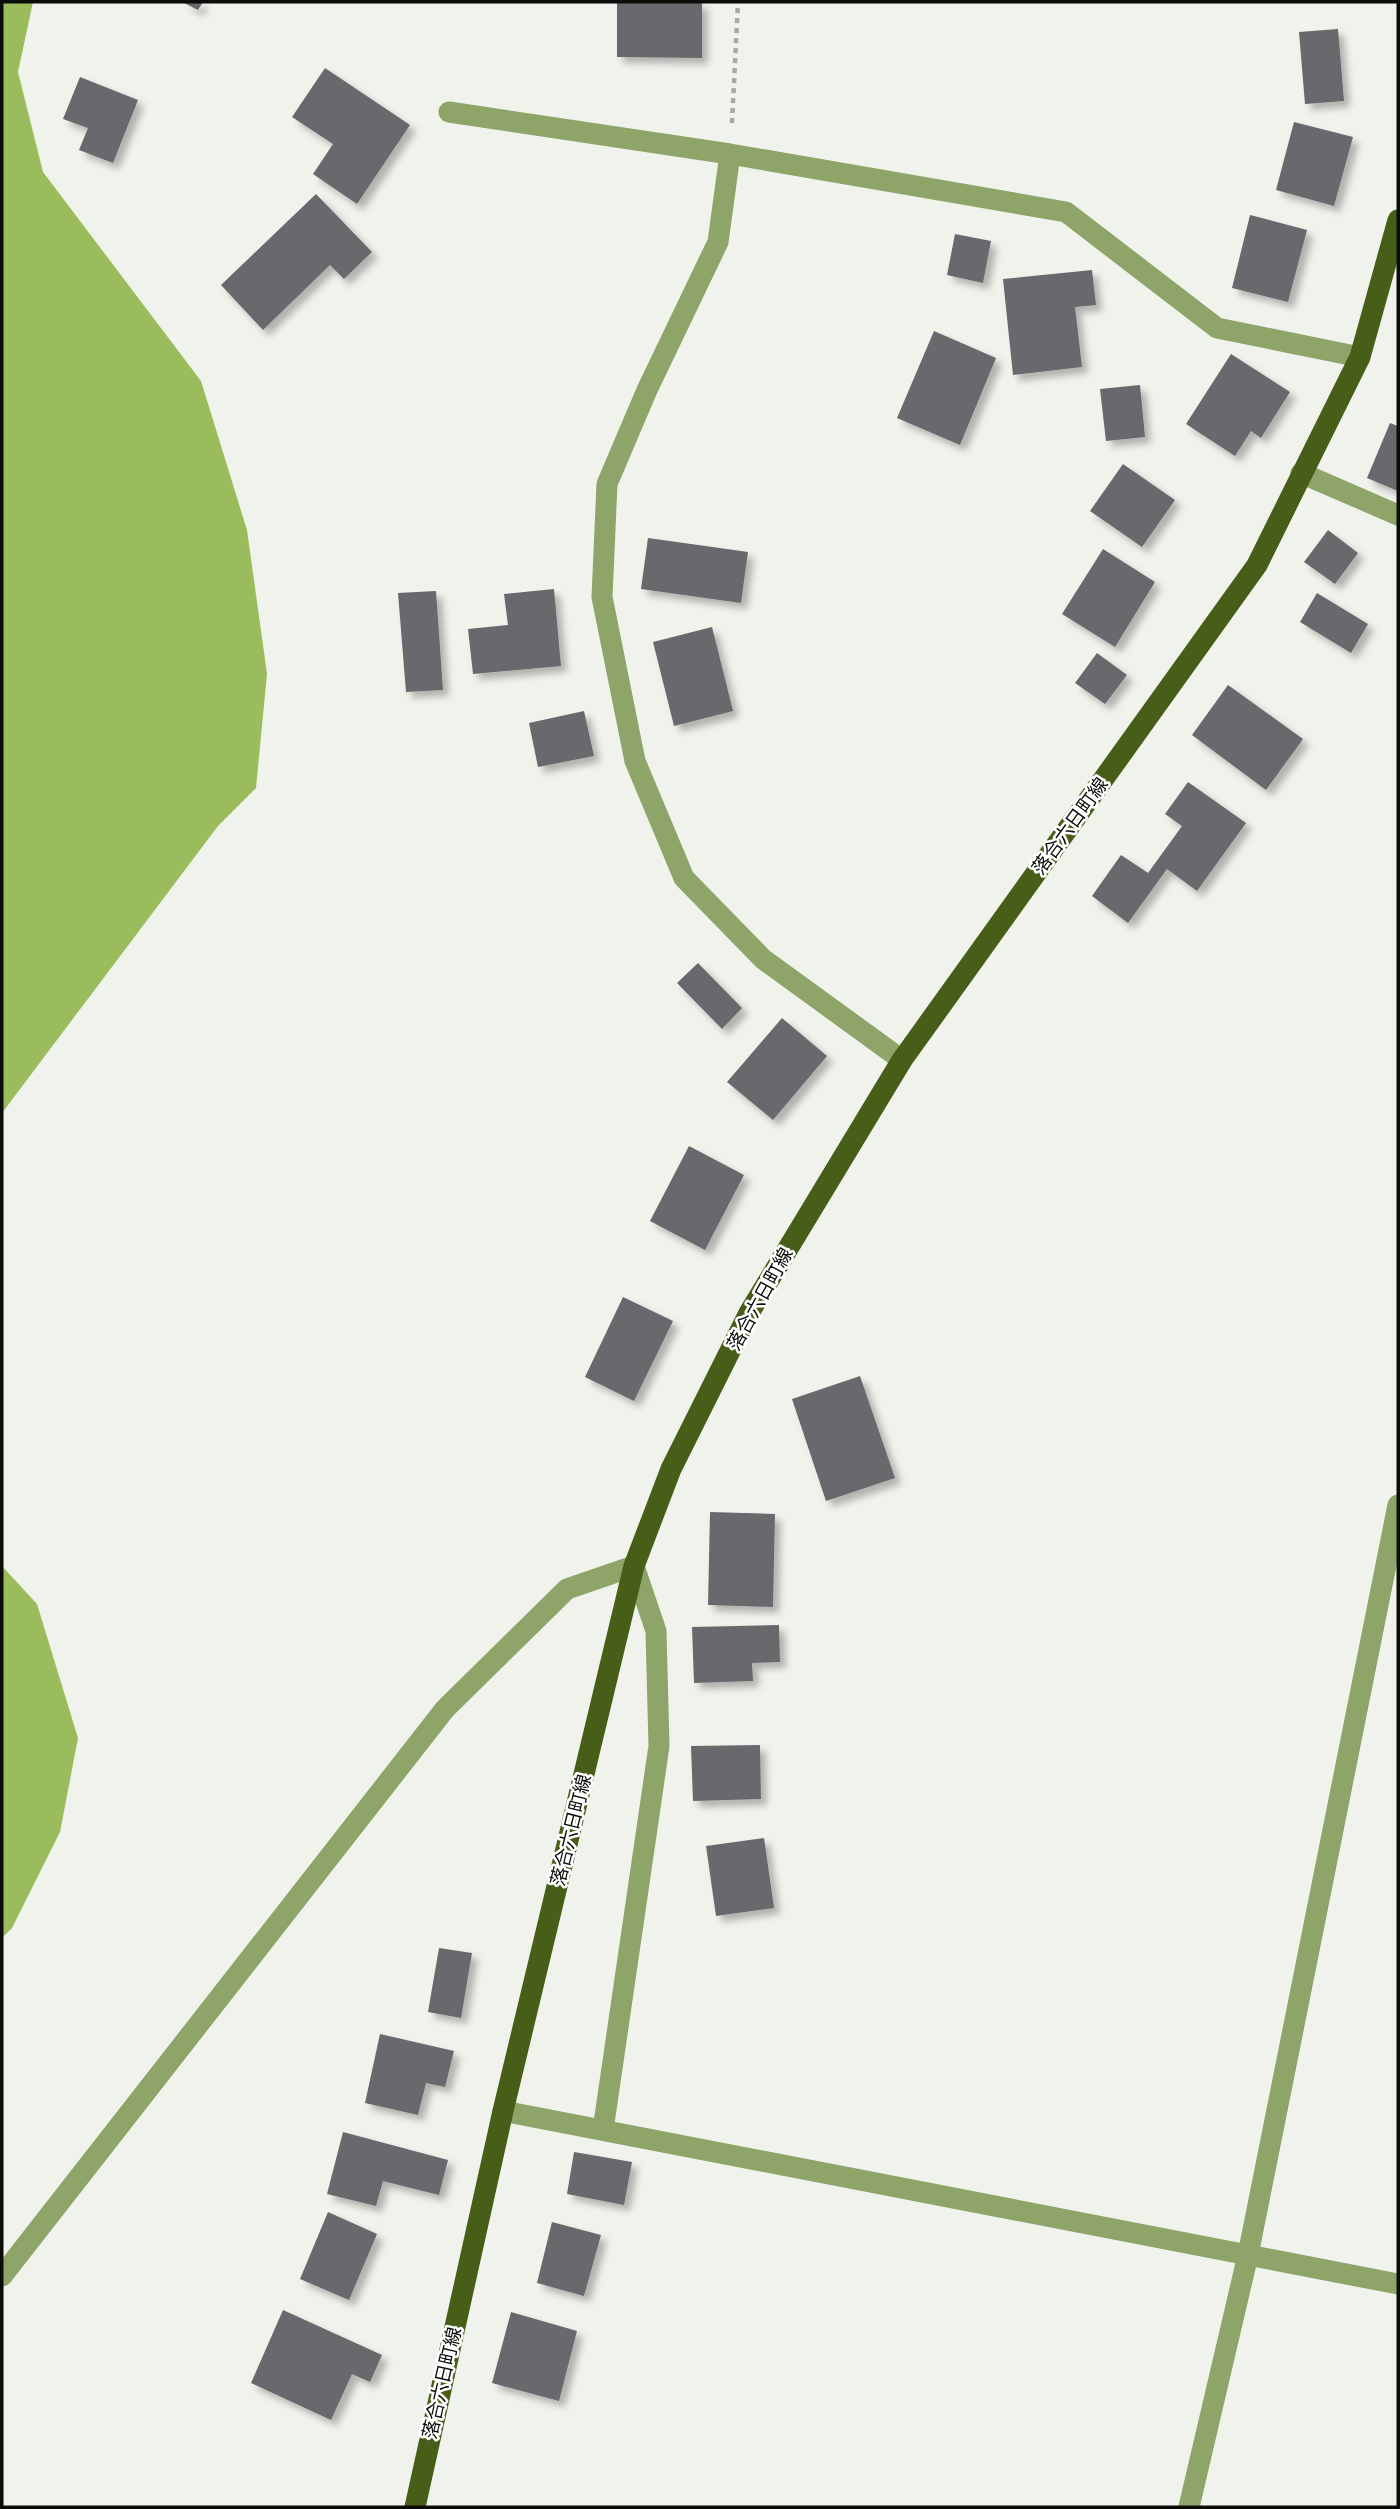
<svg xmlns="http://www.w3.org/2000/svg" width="1400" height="2509" font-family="'Times New Roman','Noto Sans JP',serif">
<defs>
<filter id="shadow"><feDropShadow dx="6" dy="6" stdDeviation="3.5" flood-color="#0004"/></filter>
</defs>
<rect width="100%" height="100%" fill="#f0f3ec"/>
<path fill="#9bbc5c" d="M2,2H33L18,72L43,172L201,381L247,530L267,674L256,788L218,826L2,1113Z
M2,1566L37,1604L78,1738L60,1832L12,1928L2,1938Z"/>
<path fill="#6b676d" filter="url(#shadow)" d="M182,2H203L198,10Z
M617,2H702V58L617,57Z
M1338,29L1344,101L1305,104L1299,32Z
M325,68L410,125L357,204L313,174L333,144L292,117Z
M80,77L138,100L113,163L79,150L88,128L63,119Z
M1294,122L1353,137L1334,206L1276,190Z
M316,194L372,252L344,279L330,265L263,330L221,285Z
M1250,215L1307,230L1288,302L1232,288Z
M955,234L991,241L983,283L947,275Z
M1092,270L1096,305L1075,307L1082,367L1013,375L1003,279Z
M934,331L996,358L960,445L897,418Z
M1231,354L1290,392L1261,438L1251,431L1235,456L1186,424Z
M1140,385L1145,437L1106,441L1100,389Z
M1390,423L1398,426V491L1367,478Z
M1123,464L1175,500L1142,547L1090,511Z
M1328,530L1358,553L1335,584L1304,562Z
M648,538L748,552L741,603L641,589Z
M1103,549L1155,582L1115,647L1062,614Z
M554,589L561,666L473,674L468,629L508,625L504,594Z
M436,591L443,690L406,692L398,593Z
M1317,593L1368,624L1351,653L1300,622Z
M712,627L733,711L674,726L653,642Z
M1097,653L1127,675L1105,704L1075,683Z
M1228,685L1303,739L1266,790L1192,735Z
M584,711L594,756L538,767L529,723Z
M1188,782L1246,823L1197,891L1167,869L1128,923L1092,896L1121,855L1148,873L1182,826L1165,814Z
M698,963L742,1008L722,1029L677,983Z
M782,1018L827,1056L773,1120L727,1082Z
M689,1146L744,1175L705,1250L650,1221Z
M623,1297L673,1321L634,1401L585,1377Z
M860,1376L895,1478L826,1501L792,1399Z
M710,1512L775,1514L773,1607L708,1605Z
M779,1625L780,1662L752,1663L753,1681L694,1683L692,1627Z
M760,1745L761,1799L693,1801L691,1746Z
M764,1838L774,1908L716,1916L706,1846Z
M439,1948L472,1953L461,2018L428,2012Z
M380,2034L454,2051L445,2087L426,2083L418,2115L365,2103Z
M343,2132L448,2160L439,2195L383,2181L376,2206L327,2194Z
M574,2152L632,2162L624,2205L567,2194Z
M328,2212L377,2234L349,2300L300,2279Z
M552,2222L601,2235L584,2296L537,2283Z
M283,2310L382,2355L370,2382L352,2374L331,2420L251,2383Z
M511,2312L577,2331L559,2401L492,2383Z"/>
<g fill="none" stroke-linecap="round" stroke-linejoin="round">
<path stroke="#a6a8a3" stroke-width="4.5" stroke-dasharray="5 5" stroke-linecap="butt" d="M732,123L738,2"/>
<path stroke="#8ea469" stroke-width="21" d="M449,112L730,154L1066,212L1217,328L1360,357
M730,154L718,242L647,390L607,484L602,597L635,761L684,878L763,959L902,1060
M1301,473L1398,515
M503,2111L1398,2284
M2,2276L445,1709L567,1589L634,1566L656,1631L659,1746L603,2130
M1189,2507L1248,2255L1398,1505"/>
<path stroke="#475d18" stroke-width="21" d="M415,2507L503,2111L634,1566L671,1469L749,1313L902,1060L1257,565L1360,357L1398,220"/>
</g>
<g text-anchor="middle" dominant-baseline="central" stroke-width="5" stroke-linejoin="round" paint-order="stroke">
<g font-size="19" fill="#0c0d0b" stroke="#fff">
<text transform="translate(1070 826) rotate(-54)">落合六日町線</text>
<text transform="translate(760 1299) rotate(-61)">落合六日町線</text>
<text transform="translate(571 1830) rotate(-76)">落合六日町線</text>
<text transform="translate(442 2383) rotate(-77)">落合六日町線</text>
</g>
</g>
<rect width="1400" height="2509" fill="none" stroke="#0c0d0b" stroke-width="7"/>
</svg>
